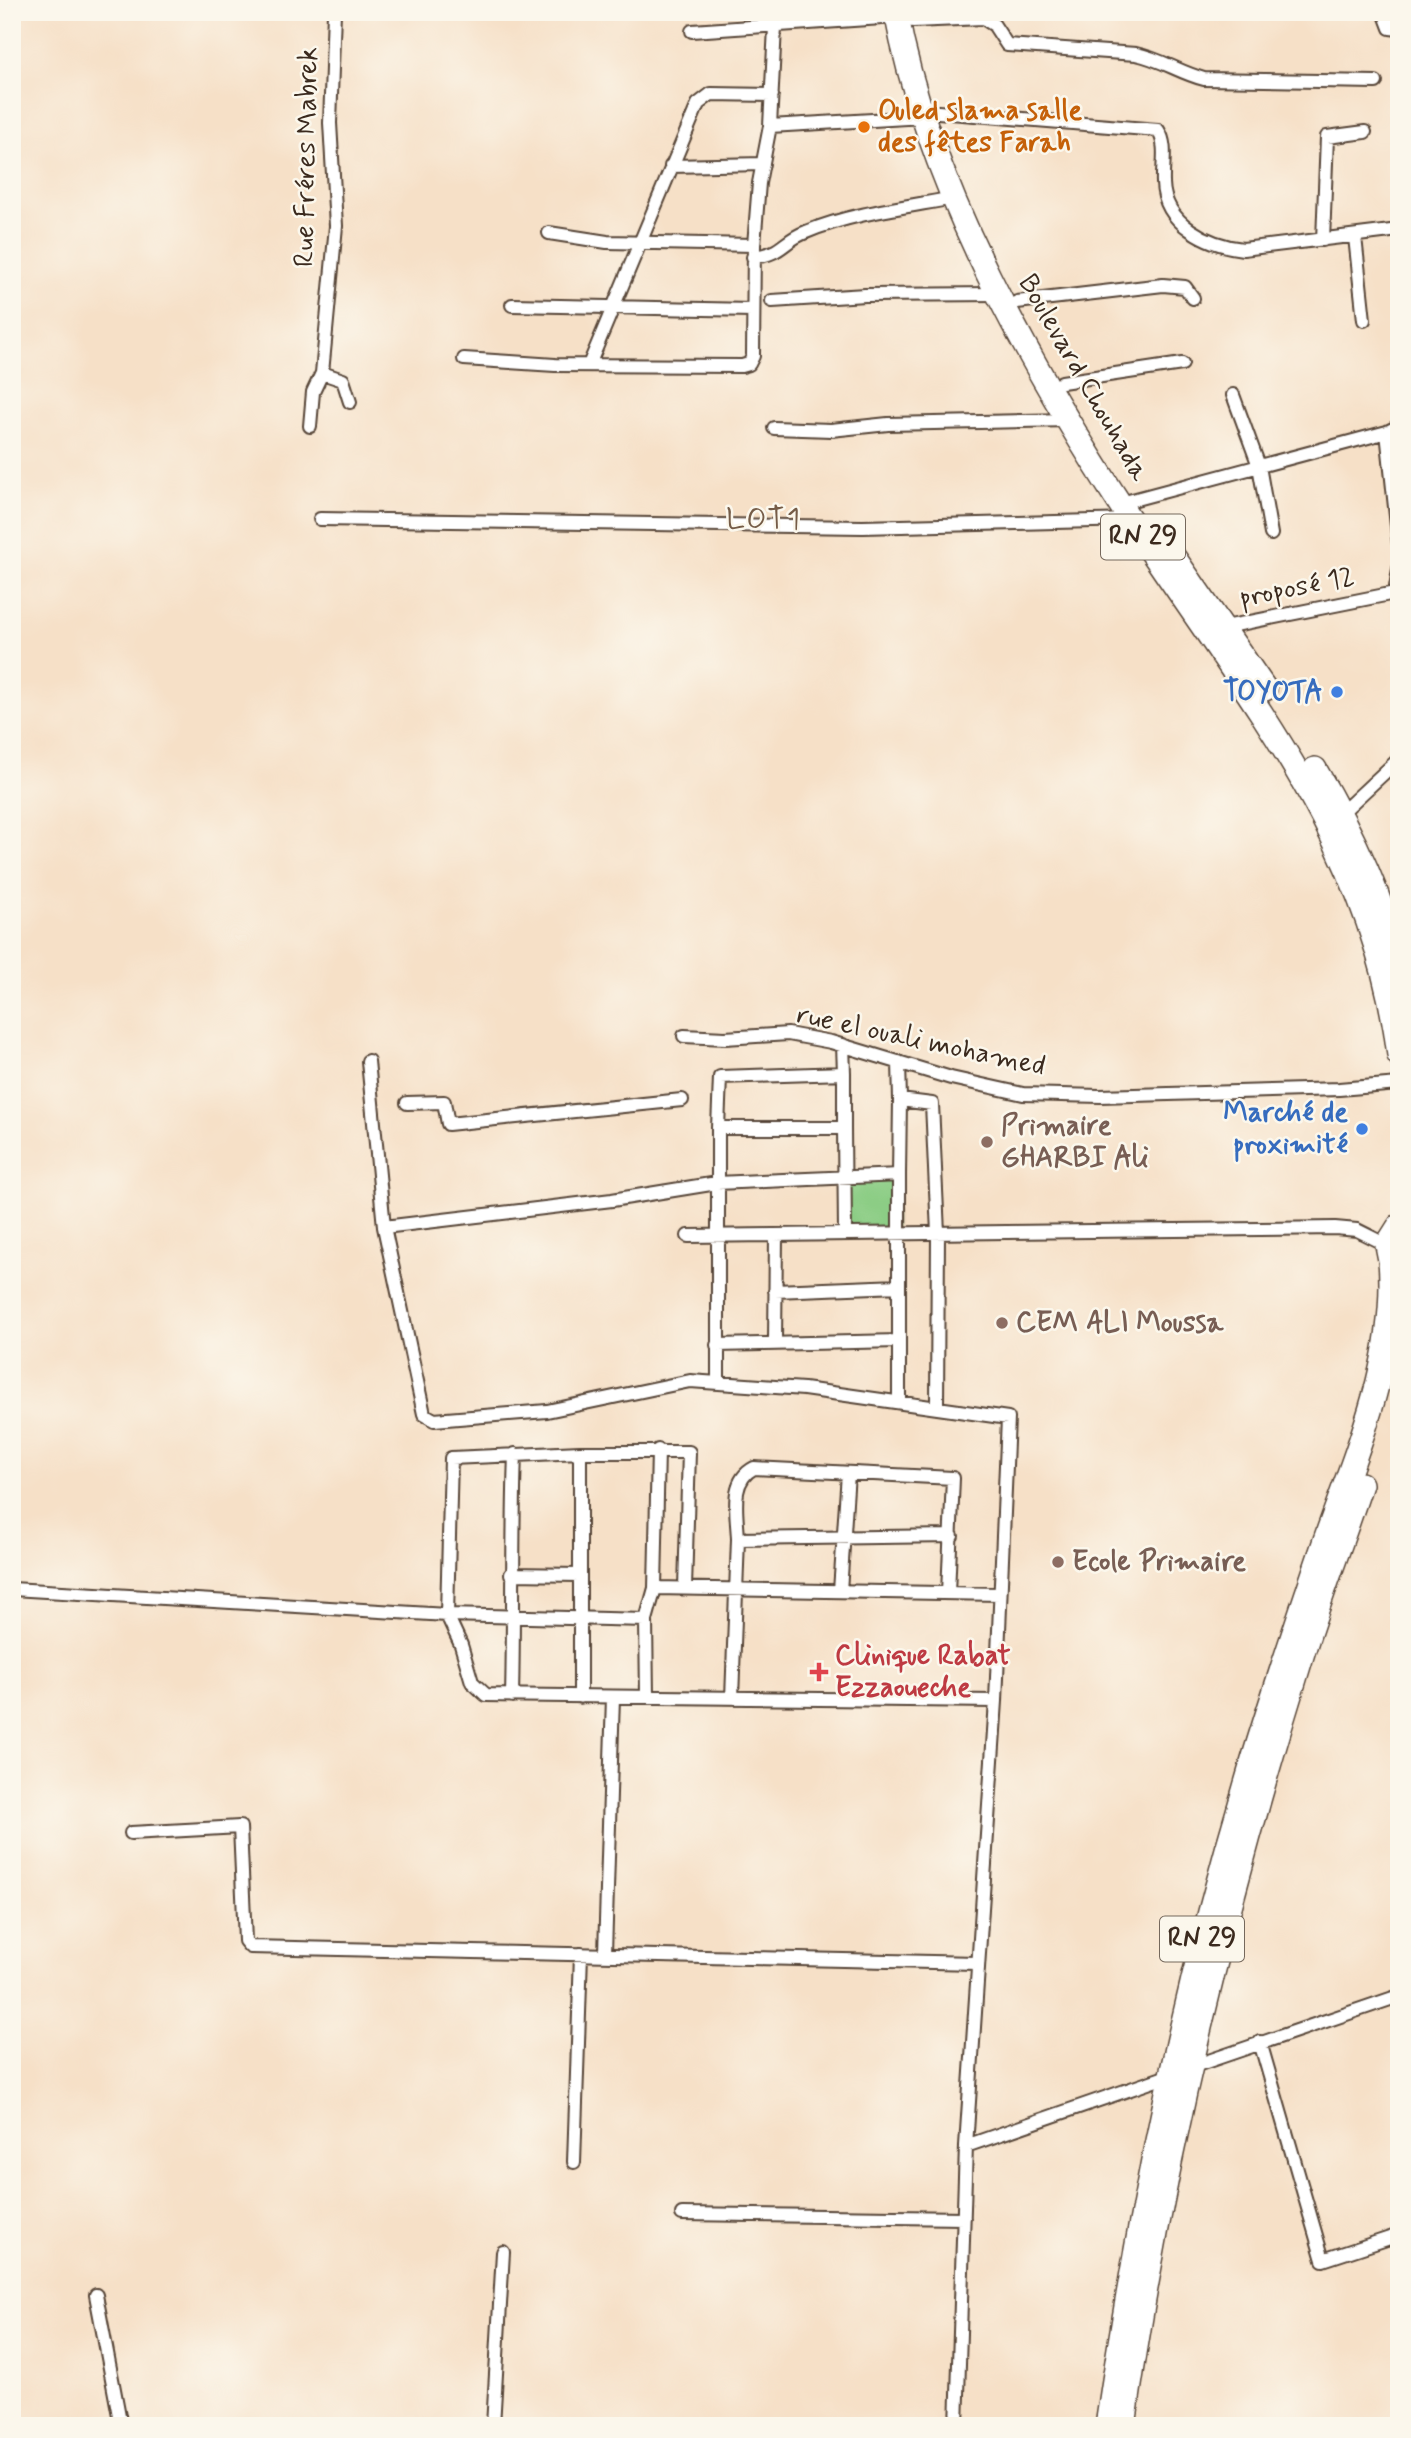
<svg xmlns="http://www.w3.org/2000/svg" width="1411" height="2438" font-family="Mynerve,sans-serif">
<rect width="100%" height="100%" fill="#fbf7ec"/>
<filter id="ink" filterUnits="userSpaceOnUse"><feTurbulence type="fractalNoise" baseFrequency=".0143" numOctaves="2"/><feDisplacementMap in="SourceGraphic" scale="14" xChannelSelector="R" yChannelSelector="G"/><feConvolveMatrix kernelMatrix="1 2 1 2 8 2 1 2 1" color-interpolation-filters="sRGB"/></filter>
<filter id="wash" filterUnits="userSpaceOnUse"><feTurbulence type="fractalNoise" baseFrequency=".00686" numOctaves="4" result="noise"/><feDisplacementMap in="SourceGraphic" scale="28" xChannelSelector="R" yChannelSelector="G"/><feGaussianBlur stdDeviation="1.57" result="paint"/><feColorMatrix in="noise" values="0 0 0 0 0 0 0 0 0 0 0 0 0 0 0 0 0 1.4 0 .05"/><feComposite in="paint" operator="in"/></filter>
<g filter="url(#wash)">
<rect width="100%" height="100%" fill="#f6e0c7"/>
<path fill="#8ccd85" stroke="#647c52" stroke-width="2" d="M895,1179V1230H847V1182Z"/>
</g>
<g filter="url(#ink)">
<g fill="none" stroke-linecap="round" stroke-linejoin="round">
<g stroke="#574537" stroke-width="16">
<path id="street" d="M1384,12L1390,28L1399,29
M913,21L983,18L994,25L1007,45L1136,54C1161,59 1180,73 1204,79L1376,82
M692,31L897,17
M938,112L1158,130C1168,145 1162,165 1163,183C1164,224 1208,245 1243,249L1399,230
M770,126L924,117
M671,166L763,164
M549,233L607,242L754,245
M1355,237L1364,320
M1323,240L1327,137L1365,132
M753,257C783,254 782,241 806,232C852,213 905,207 954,198
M772,301L865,295L999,294
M1017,302L1163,285L1185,287L1193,298
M512,305L752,310
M464,359L555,365L742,366L749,364L753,356L754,245L759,183L770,126L775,27
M589,365L698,104L711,94L772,95
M322,373L343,380L350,402
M1062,382L1182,364
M1233,395L1259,466L1271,534
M310,426L313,392L322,373L336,226L330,123L334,12
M774,428L831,430L888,424L1070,420
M1387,432L1399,545
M1121,503L1387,432L1399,426
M320,519L863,527L1131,520
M1225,627L1395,593L1399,569
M1340,814L1399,759
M684,1036L725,1038L788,1034L831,1042L951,1078L1023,1094L1100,1096L1339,1089L1399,1084
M843,1045L844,1073
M368,1061L384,1227L424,1414L434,1420L547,1411L690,1381L804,1389L1008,1418L996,1701L966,2146L957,2426
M899,1062L900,1100
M407,1103L444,1102L448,1124L682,1100
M718,1128L720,1077L844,1073V1128
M899,1175L900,1100L932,1104L938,1233L937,1408
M384,1227L612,1200L717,1183L899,1175V1402
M688,1236L1335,1228L1357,1230L1387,1245
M775,1291L899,1286
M775,1343L776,1235
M717,1345L899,1341
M718,1382V1128H844L845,1233
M738,1539C737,1513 729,1481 754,1468L953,1478L948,1593
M511,1574L580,1575
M655,1588L1000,1594
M685,1588L689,1452H580L451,1458L447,1615L461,1645L472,1682L486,1695L996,1701
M12,1589L447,1615L646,1620
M840,1591L848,1473
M512,1696C514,1615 512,1535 515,1454
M580,1697V1452
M647,1697L646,1620L655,1588L658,1450
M732,1698L738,1539L952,1536
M131,1833L240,1827L245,1941L250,1947L977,1963
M605,1953L613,1697
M1260,2042L1323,2260L1399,2235
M1188,2068L1399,1996
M966,2146L1171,2075
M574,2162L581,1954
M682,2214L964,2218
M96,2295L121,2426
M493,2426L503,2252"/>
</g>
<g stroke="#574537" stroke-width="26">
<path id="highway" d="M896,12C928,187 1034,373 1131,521C1244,693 1373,841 1399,1055
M1169,550L1265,689
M1315,769C1351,830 1382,895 1399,964
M1399,1226L1387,1245L1390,1260L1399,1268
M1107,2426C1139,2210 1182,1997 1245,1787C1269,1704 1297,1622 1325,1540C1357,1449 1398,1357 1390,1260
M1124,2426C1161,2165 1223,1910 1301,1659C1319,1600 1342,1542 1361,1484"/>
</g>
<use href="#street" stroke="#fff" stroke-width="12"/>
<use href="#highway" stroke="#fff" stroke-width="23"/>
</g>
</g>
<circle fill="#e8710a" stroke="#fbf7ec" stroke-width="2.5" cx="864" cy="127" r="7"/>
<g fill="#3f7fe0" stroke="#fbf7ec" stroke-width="2.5">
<circle cx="1337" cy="692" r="7"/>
<circle cx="1362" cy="1129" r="7"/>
</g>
<g fill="#8d6e63" stroke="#fbf7ec" stroke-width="2.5">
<circle cx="987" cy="1142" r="7"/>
<circle cx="1002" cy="1323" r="7"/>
<circle cx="1058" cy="1562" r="7"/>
</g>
<path fill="#e0444e" stroke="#fbf7ec" stroke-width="2.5" d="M815.5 1661.5h7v7h7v7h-7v7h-7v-7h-7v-7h7z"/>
<g text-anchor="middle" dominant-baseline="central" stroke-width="5" stroke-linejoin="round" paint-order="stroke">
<g fill="#fbf7ec" stroke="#75685c" stroke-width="2">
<rect x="1101" y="514.5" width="84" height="45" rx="5"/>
<rect x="1160" y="1916.5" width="84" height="45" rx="5"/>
</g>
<g font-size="26" font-weight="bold" fill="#3b2a1e">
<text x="1143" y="537">RN 29</text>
<text x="1202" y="1939">RN 29</text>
</g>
<g font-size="28" font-weight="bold" fill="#c56008" stroke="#fbf7ec" text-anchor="start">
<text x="878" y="111">Ouled slama salle<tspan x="878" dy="32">des fêtes Farah</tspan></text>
</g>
<g font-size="28" fill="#3b2a1e" stroke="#fbf7ec">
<text transform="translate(307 157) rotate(-89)">Rue Fréres Mabrek</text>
<text transform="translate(1083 378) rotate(60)">Boulevard Chouhada</text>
<text transform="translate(1297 588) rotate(-11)">proposé 12</text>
<text transform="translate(921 1041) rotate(12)">rue el ouali mohamed</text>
</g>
<g font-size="28" font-weight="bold" fill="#366cbe" stroke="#fbf7ec" text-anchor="end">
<text x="1323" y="692">TOYOTA</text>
<text x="1348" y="1113">Marché de<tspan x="1348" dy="32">proximité</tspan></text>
</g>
<g font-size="28" font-weight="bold" fill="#785e54" stroke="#fbf7ec" text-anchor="start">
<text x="1001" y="1126">Primaire<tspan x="1001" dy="32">GHARBI Ali</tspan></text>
<text x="1016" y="1323">CEM ALI Moussa</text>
<text x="1072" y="1562">Ecole Primaire</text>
</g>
<g font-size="28" font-weight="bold" fill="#be3a42" stroke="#fbf7ec" text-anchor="start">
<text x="835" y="1656">Clinique Rabat<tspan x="835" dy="32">Ezzaoueche</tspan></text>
</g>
<g font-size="30" letter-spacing="2" fill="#755c47" stroke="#fbf7ec">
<text x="764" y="519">LOT1</text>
</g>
</g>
<rect width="1411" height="2438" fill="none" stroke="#fbf7ec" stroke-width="42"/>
</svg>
